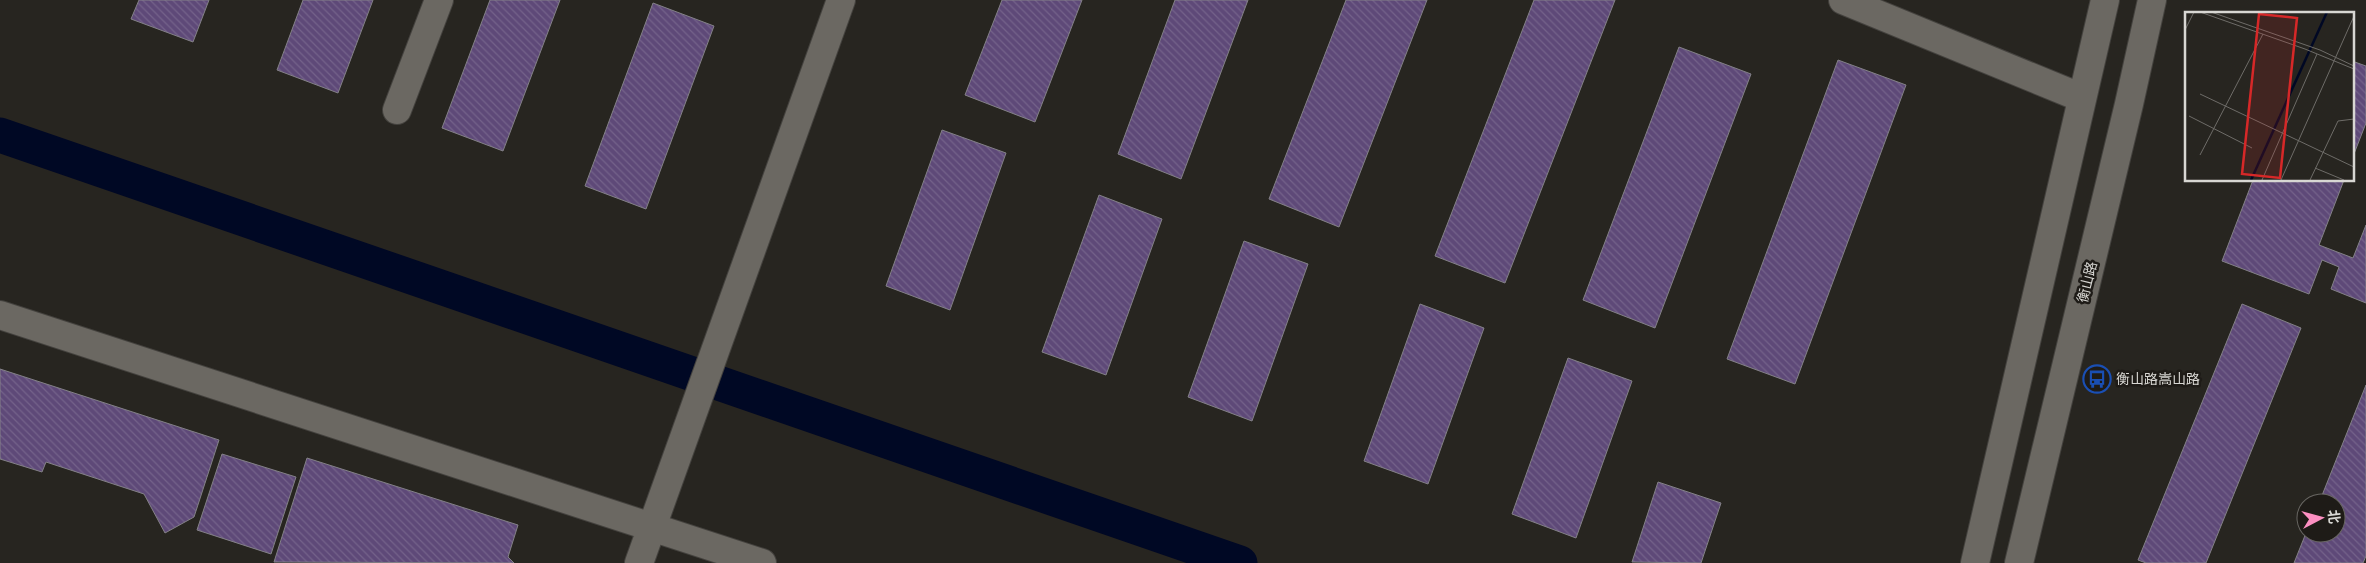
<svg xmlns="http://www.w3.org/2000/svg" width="2366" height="563" font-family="'PT Sans Narrow','Noto Sans SC',sans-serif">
<defs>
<pattern id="building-back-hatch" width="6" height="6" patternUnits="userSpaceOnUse" patternTransform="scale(1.25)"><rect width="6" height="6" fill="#5e4978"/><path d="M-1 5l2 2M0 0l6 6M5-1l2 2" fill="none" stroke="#74628a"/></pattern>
</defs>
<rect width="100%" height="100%" fill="#272520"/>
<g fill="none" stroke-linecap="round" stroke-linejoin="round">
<path stroke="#000824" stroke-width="35" d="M0,135L1240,563"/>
</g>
<path fill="url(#building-back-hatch)" stroke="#838187" d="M139,0H209L193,42L131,19Z
M303,0H373L338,93L277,70Z
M490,0H560L503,151L442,128Z
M1002,0H1082L1035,122L965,95Z
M1175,0H1248L1181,179L1118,154Z
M1346,0H1427L1339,227L1269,199Z
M1534,0H1615L1505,283L1435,256Z
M653,3L714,26L646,209L585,186Z
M1679,47L1751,74L1655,328L1583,300Z
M1838,60L1906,85L1795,384L1727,359Z
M2352,61L2366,66V123L2352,159Z
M942,130L1006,153L950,310L886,286Z
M2253,180H2344L2319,245L2353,258L2366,225V303L2331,289L2339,267L2322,260L2309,294L2222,261Z
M1099,195L1162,219L1106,375L1042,352Z
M1244,241L1308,264L1252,421L1188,397Z
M1420,304L1484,328L1428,484L1364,461Z
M2242,304L2301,328L2206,563H2146L2138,560Z
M1568,358L1632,381L1576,538L1512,514Z
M0,369L219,440L194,517L165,533L144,494L46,462L42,472L0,459Z
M2366,385V556L2363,563H2294L2306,533H2336V503H2319Z
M222,454L296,477L271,554L197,530Z
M307,458L518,525L508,557L514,563L274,562Z
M1658,482L1721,503L1701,563L1632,562Z"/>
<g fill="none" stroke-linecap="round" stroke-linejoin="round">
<g stroke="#44423e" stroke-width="30">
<path id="minor" d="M1843,0L2082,98
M397,110L439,0
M0,315L762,563
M639,563L841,0
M1975,563L2105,0
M2019,563L2129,104L2152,0"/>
</g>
<use href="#minor" stroke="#6b6862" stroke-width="28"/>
</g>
<defs>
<g id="bus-ring" transform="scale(1.4375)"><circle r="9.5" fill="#1e1b17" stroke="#1a4fb4" stroke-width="1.5"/><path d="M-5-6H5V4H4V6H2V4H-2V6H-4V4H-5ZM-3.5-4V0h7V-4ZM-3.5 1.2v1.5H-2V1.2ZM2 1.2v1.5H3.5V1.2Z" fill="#1a4fb4"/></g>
</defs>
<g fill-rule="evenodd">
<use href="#bus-ring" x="2097" y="379"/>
</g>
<g text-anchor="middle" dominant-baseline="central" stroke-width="5" stroke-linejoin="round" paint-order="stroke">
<g font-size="14" fill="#d8d7d3" stroke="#1e1b17">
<text transform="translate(2087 282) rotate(-76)">衡山路</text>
</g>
<g font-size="14" fill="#d8d7d3" stroke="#1e1b17" text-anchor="start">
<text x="2116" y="379">衡山路嵩山路</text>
</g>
</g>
<g transform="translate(2185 12)">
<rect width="169" height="169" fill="#272520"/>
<path fill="none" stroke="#000824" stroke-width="2.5" d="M66,168L142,0"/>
<path fill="none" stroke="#6e6c68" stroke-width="1" d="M15,0L120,37L169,57M26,0L135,38L169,54M0,18L9,0M15,82L169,155M4,104L67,136M15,143L78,22M130,156L159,168M77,168L132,42M96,168L169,4M125,168L153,109L169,107"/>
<path fill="#d62828" fill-opacity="0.15" stroke="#d62828" stroke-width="2.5" d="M74,2L112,6L95,166L57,162Z"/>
<rect width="169" height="169" fill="none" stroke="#d8d7d3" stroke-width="2.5"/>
</g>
<g transform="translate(2321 518) rotate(84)"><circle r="24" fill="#1e1b17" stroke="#686662"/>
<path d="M0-4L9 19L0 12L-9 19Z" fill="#fc8fc1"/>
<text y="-8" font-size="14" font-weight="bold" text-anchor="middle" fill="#d8d7d3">北</text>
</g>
</svg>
